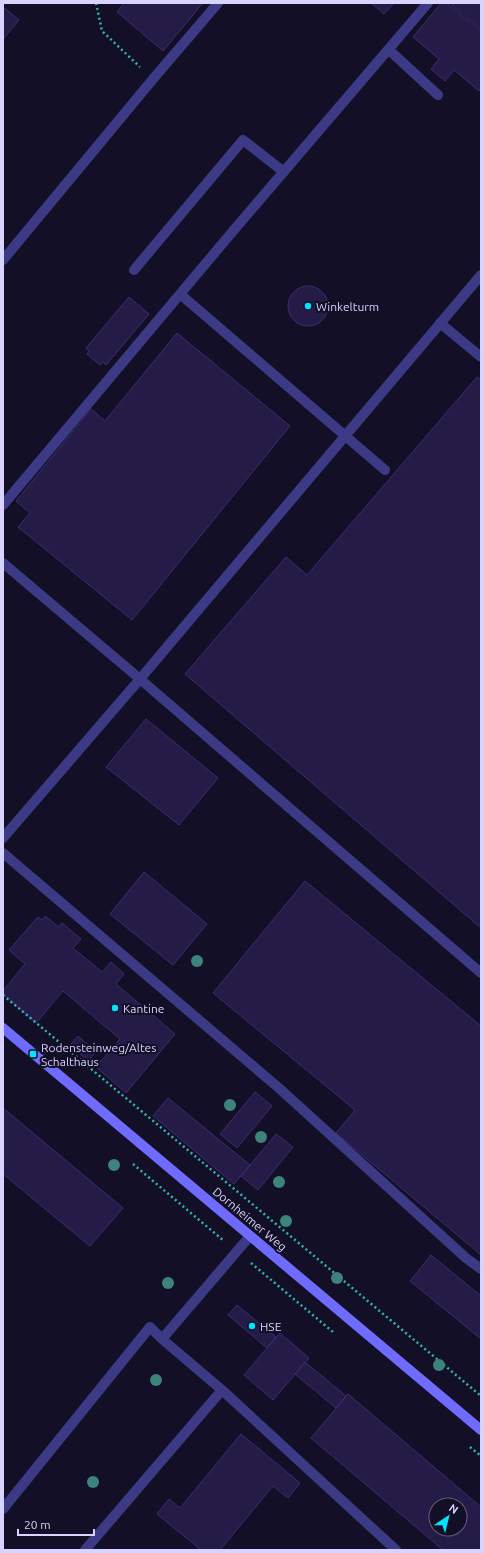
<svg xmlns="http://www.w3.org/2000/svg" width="484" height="1553" font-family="Ubuntu,sans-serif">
<rect width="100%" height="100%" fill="#130f26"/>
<path fill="#241b47" stroke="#3b2d73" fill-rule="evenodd" d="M124,3H203L163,51L117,12Z
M371,3H394L384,14Z
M441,3H447L481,32V89L479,91L454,70L445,81L431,69L439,59L413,37Z
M454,3H481V30L452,5Z
M3,7L19,20L3,39Z
M288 306a20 20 0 1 1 40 0a20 20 0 1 1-40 0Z
M129,297L149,314L106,365L103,362L100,365L87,354L89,351L86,348Z
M177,333L290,426L132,620L18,527L30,513L16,501L91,409L105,421Z
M477,377L481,380V928L185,674L286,557L307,575Z
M146,719L218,778L179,825L106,767Z
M144,872L207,924L173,965L110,914Z
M305,881L481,1026V1255L336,1133L355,1110L213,993Z
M45,916L59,927L62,923L81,939L73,948L102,972L111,962L124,974L116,984L175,1034L126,1093L96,1067L120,1039L63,991L36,1023L3,994V991L25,964L9,950L38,917L42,920Z
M78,1036L96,1052L88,1061L70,1045Z
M255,1092L272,1106L237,1148L220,1134Z
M168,1098L250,1165L234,1184L153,1116Z
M3,1108L123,1208L90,1246L3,1174Z
M276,1134L293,1147L258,1190L241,1176Z
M431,1255L481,1296V1339L410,1281Z
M237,1305L276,1337L267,1348L228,1315Z
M280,1333L309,1358L273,1400L244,1375Z
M305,1362L346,1396L336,1408L295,1374Z
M348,1394L481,1507V1550H443L311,1438ZM436,1505H460V1529H436Z
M241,1434L300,1483L288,1498L273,1486L220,1550H201L157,1514L169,1499L180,1508Z"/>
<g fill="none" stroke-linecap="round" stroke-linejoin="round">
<path stroke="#2fb8b0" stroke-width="2.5" stroke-dasharray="2 3" stroke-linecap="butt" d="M96,3L102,31L140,67
M3,995L481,1396
M133,1164L224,1241
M251,1263L333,1332
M470,1447L481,1456"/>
<path stroke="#3d3a85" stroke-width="10" d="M389,50L438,95
M3,260L153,79L218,3
M134,270L243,140L284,172
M180,294L385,470
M440,323L481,357
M3,505L233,231L428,3
M3,563L140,679L481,973
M3,838L140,679L481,275
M3,853L280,1089L466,1258L481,1269
M222,1390L396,1550
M3,1509L150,1327L162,1339
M85,1550L222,1390L162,1339L250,1236"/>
<path stroke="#6f6bff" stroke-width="10" d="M3,1028L481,1430"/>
</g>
<g fill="#3d827b">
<circle cx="197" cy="961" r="6"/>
<circle cx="230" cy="1105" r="6"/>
<circle cx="261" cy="1137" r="6"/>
<circle cx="114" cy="1165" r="6"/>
<circle cx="279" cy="1182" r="6"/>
<circle cx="286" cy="1221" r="6"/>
<circle cx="337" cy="1278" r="6"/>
<circle cx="168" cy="1283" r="6"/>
<circle cx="439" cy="1365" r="6"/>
<circle cx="156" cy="1380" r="6"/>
<circle cx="93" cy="1482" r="6"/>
</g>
<g fill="#00e5ff" stroke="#130f26" stroke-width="1.5">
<circle cx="308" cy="306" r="4"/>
<circle cx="115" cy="1008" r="4"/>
<rect x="29" y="1050" width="8" height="8" rx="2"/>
<circle cx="252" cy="1326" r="4"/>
</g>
<g text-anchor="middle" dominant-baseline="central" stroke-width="4" stroke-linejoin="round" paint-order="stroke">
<g font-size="12" fill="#d9d4ff" stroke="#130f26" text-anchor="start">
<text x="316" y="306">Winkelturm</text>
<text x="123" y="1008">Kantine</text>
<text x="41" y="1047">Rodensteinweg/Altes<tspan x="41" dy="14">Schalthaus</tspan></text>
<text x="260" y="1326">HSE</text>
</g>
<g font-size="12" fill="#d9d4ff" stroke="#130f26">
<text transform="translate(250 1219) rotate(40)">Dornheimer Weg</text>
</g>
</g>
<rect width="484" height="1553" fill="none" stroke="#d9d4ff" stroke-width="8"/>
<g transform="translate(448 1517) rotate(35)"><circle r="19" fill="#130f26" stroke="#625e7d"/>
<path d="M0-3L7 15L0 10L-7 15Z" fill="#00e5ff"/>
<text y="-6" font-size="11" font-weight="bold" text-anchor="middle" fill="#d9d4ff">N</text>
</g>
<path d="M18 1529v6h76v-6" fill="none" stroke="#d9d4ff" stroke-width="2"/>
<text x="24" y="1529" font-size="12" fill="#d9d4ff" stroke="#130f26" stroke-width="3" paint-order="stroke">20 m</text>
</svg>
